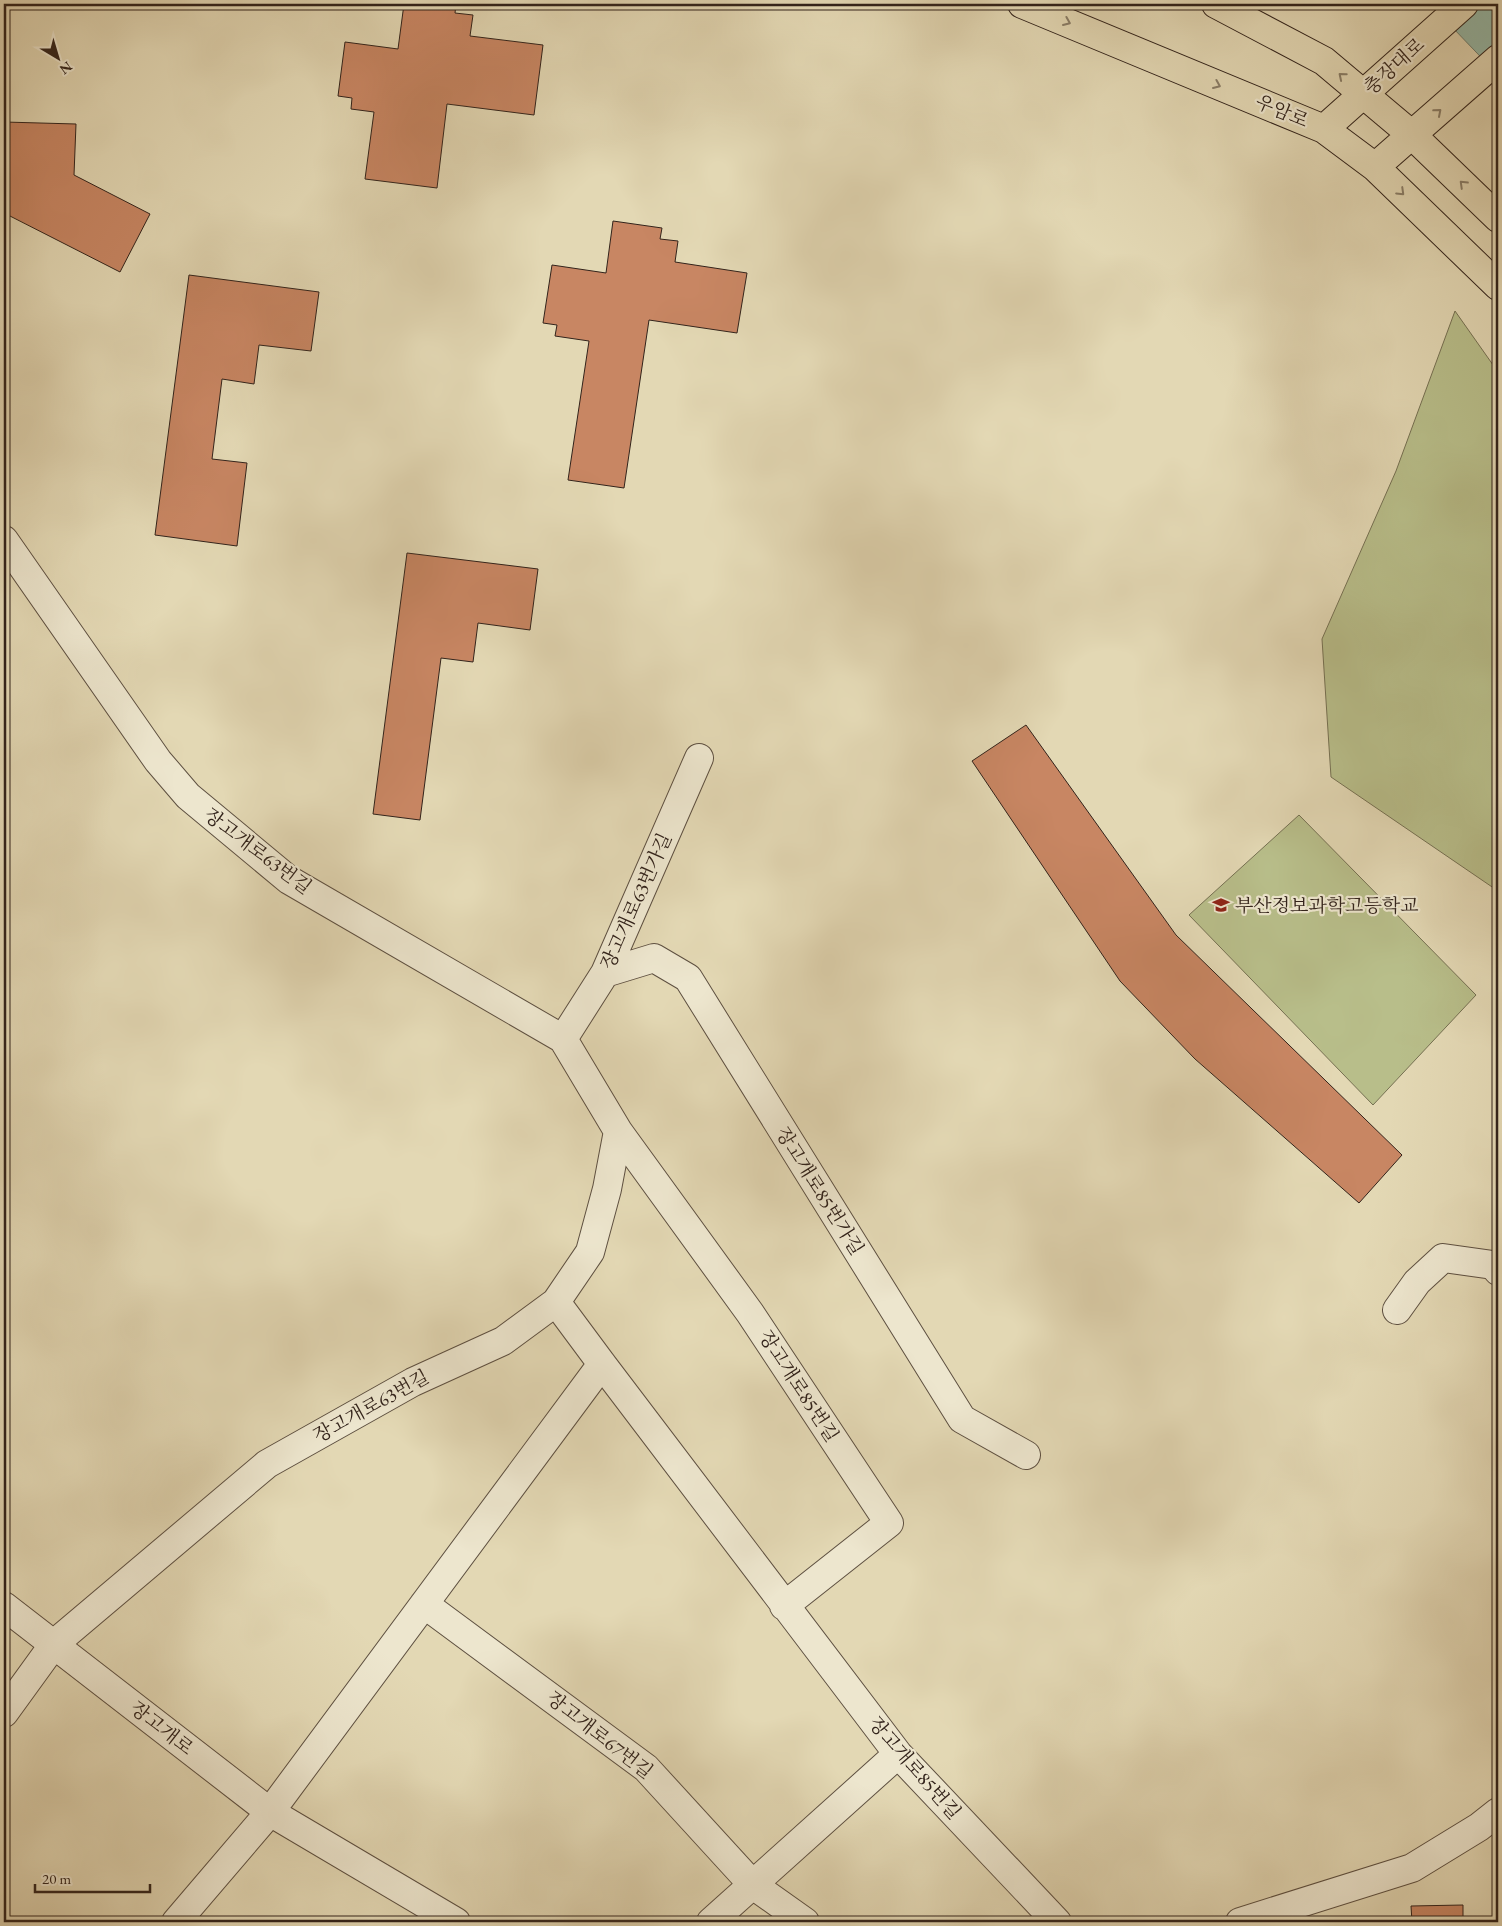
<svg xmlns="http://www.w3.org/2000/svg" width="1502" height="1926" font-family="'EB Garamond','Noto Serif KR',serif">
<rect width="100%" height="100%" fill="#e3d8b4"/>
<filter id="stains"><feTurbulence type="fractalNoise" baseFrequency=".004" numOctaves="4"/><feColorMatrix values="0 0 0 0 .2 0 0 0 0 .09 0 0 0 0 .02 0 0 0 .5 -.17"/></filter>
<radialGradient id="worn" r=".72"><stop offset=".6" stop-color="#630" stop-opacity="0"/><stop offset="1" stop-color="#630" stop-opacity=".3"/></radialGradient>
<path fill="#b8be8a" stroke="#757052" d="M1455,311L1498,372V891L1331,777L1322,639L1396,471Z
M1299,815L1476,995L1373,1105L1189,915Z"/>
<path fill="#96baa9" stroke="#6e7e70" d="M1430,4H1498V75Z"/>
<path fill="#c88663" stroke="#32231b" d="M404,4H456L455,13L473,15L470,36L543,45L534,115L447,104L437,188L365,179L374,112L351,109L352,98L338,96L345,42L398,49Z
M4,122L76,124L74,175L150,214L120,272L6,214L4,204Z
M613,221L662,228L660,239L678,241L675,262L747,273L737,333L649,320L624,488L568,480L589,341L555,336L557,325L543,323L552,265L606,273Z
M189,275L319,292L311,351L259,345L254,384L222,379L212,459L247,463L237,546L155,535Z
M407,553L538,569L530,630L478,623L473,662L441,658L420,820L373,814Z
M1026,725L1176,935L1402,1155L1359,1203L1195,1059L1120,981L972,761Z
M1463,1905V1922H1412L1411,1906Z"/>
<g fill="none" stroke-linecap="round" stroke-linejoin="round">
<g stroke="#5e5041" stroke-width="30">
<path id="minor" d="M4,540L158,761L188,796L289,880L563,1039L618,1131L607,1189L590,1252L556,1302L503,1341L413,1382L267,1464L54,1644L4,1713
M605,973L654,958L688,978L962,1419L1026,1455
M563,1039L605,973L699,758
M618,1131L750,1313L889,1523L784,1606
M556,1302L602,1364L898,1754L1057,1922
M1397,1310L1417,1282L1443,1258L1493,1265L1498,1271
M424,1604L646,1768L753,1885L805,1922
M4,1606L270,1812L456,1922
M176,1922L270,1812L602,1364
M711,1922L898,1754
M1240,1922L1412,1868L1479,1827L1498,1812"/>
</g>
<g stroke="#32231b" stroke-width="30">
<path id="major" d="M1022,4L1324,129L1375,167L1498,286
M1216,4L1324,61L1412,135L1498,218
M1324,129L1464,4
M1375,167L1498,59"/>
</g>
<use href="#minor" stroke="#ede6ce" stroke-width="28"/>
<use href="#major" stroke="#e3d8b4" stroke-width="28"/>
</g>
<defs><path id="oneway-chevron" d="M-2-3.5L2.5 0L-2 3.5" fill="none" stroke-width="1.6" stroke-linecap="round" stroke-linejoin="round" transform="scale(1.25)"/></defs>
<g stroke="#8a7e68">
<use href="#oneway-chevron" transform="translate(1067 22) rotate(23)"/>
<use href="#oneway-chevron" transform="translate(1342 76) rotate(-140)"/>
<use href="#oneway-chevron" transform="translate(1217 85) rotate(23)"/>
<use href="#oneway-chevron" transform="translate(1438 112) rotate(-41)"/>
<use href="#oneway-chevron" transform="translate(1463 184) rotate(-136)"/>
<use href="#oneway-chevron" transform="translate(1401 192) rotate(44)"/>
</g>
<defs>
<g id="school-bare" transform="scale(1.35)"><path d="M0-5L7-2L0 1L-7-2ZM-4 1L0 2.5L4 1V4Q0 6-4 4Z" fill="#8f2418" stroke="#ede6ce" stroke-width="2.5" paint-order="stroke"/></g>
</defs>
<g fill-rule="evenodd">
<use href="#school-bare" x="1221" y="905"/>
</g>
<g text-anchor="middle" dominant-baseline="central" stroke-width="4.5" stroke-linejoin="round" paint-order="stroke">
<g font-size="19" fill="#32231b" stroke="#ede6ce">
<text transform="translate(1394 66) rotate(-42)">충장대로</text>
<text transform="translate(1282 111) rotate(23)">우암로</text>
<text transform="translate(258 851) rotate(37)">장고개로63번길</text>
<text transform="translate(636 901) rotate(-66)">장고개로63번가길</text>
<text transform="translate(820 1191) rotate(58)">장고개로85번가길</text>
<text transform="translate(799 1386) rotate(57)">장고개로85번길</text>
<text transform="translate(371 1406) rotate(-29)">장고개로63번길</text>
<text transform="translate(162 1728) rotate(38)">장고개로</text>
<text transform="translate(600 1735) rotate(38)">장고개로67번길</text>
<text transform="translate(915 1768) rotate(49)">장고개로85번길</text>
</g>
<g font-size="19" fill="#32231b" stroke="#ede6ce" text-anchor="start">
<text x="1235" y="905">부산정보과학고등학교</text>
</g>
</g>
<rect width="1502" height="1926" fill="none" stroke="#e3d8b4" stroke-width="20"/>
<rect x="5" y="5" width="1492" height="1916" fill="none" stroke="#32231b" stroke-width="2.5"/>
<rect x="10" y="10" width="1482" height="1906" fill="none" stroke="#32231b"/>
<g transform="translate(58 58) rotate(142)" stroke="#ede6ce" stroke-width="4" paint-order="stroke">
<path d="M0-4L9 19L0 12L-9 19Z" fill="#32231b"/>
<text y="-8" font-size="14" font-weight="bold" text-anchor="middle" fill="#32231b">N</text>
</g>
<path d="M35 1884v8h115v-8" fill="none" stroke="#32231b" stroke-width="2.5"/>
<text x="42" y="1884" font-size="15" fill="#32231b" stroke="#ede6ce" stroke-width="4" paint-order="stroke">20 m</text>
<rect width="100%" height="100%" filter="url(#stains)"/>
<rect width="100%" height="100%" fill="url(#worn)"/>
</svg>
